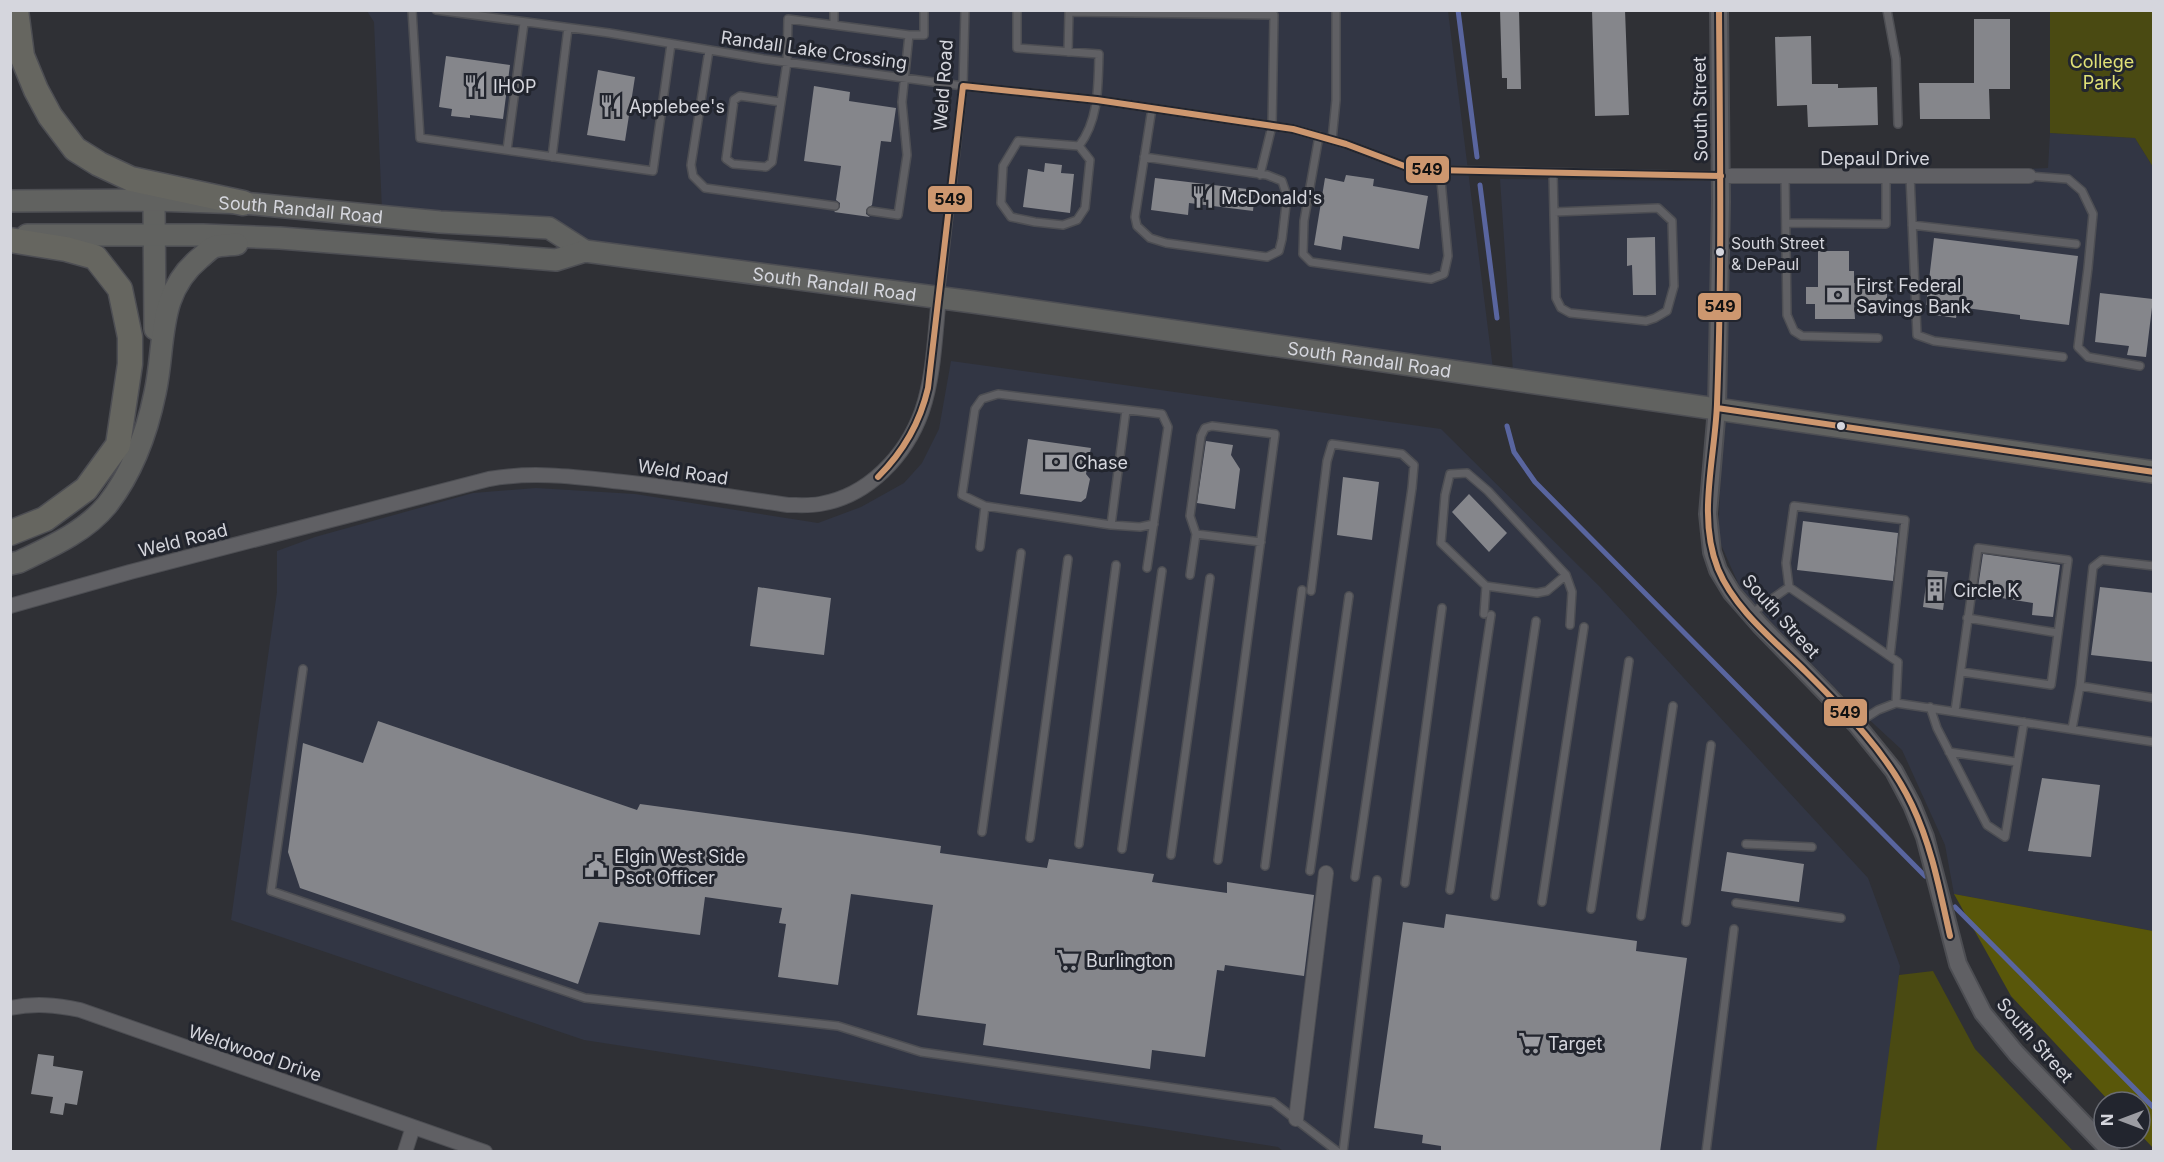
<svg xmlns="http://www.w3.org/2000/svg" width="2164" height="1162" font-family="Inter,sans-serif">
<rect width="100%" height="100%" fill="#2f3035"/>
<path fill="#323644" d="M367,11H1448L1493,369L586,247L548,222L382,211L374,22Z
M2050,133L2135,138L2153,167V462L1725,404L1726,183L2048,168Z
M1500,179L1715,181L1713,401L1513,372Z
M951,361L1441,429L1600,587L1868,878L1900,966L1887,1083L1877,1151L1284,1152L1278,1147L584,1040L231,920L277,592V551L315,537L473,493L536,488L635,494L818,523L861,507L904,483L922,463L939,429Z
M1723,422L2153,481V931L1954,894L1945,845L1902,750L1835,688L1742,592L1718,538Z"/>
<path fill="#4a4a12" d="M2050,11H2153V167L2135,138L2050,133Z
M1933,971L1975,1049L2073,1151H1876L1899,975Z"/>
<path fill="#59570a" d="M1954,894L2153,931V1148L2140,1134V1102H2110L2011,996Z"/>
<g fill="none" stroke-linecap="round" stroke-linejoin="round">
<path stroke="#59659f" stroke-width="5" d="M1458,10L1477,157
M1480,185L1497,318
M1507,426L1514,452L1535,482L1925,876
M1955,907L2154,1108"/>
</g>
<path fill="#85868b" d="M1500,10H1519L1521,89H1507V78H1502Z
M1592,10H1625L1629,115L1595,116Z
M1974,19H2010V89H1989L1990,119H1920L1919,83H1974Z
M1811,36L1812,84H1838V88L1877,87L1878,125L1808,127L1807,105L1777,106L1775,37Z
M446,56L510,65L503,119L470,115V118L451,116L452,109L439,107Z
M598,70L635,77L625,141L587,135Z
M814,86L850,92L849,101L896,108L891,142L881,141L872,205L866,210V214L870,217L834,212L840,207V203L836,200L841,166L804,161Z
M1045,163L1062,165L1061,173L1074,174L1070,213L1023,207L1028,169L1044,172Z
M1346,175L1374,179L1373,186L1428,196L1419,249L1343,236L1341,250L1314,245L1325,178L1344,182Z
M1155,178L1255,190L1253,211L1189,203L1188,215L1151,210Z
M1655,237L1656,295H1633L1632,265L1627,266V238Z
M1934,238L2078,256L2069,325L2020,319V315L1958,307L1956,318L1935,315L1936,306L1926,305Z
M1818,251H1849V271H1854V283H1887V303H1854L1855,319H1815V304H1806V287H1818Z
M2100,293L2153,299L2146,357L2127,355L2129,346L2095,342Z
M1028,439L1091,448L1086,474L1090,479L1086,498L1081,502L1020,494Z
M1206,441L1233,445L1231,455L1240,469L1235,509L1197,503Z
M1343,477L1379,482L1372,540L1337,535Z
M1469,494L1507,533L1489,552L1452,512Z
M1803,521L1898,533L1893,581L1797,570Z
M1983,554L2060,565L2053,617L2032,615L2033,603L1977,594Z
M1928,570L1948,572L1943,610L1923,607Z
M758,587L831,598L824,655L750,646Z
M2100,587L2154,593V662L2091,655Z
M378,721L637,810L640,804L860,834L941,846L940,853L1047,868L1049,859L1154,874L1152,882L1227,893V882L1314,895L1304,976L1225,965L1224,971L1217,970L1205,1057L1152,1050L1150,1069L983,1045L986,1024L917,1015L933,905L851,894L838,985L778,977L786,924L779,923L782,908L705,897L700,935L599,922L578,984L300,888L288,852L303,743L363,763Z
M2042,778L2100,785L2091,857L2028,851Z
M1727,852L1804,864L1799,902L1721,891Z
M1446,914L1637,941L1636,951L1687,958L1660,1152H1441V1146L1422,1143L1423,1135L1374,1128L1403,922L1444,928Z
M38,1054L54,1056L53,1066L83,1071L77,1105L65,1103L63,1115L50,1113L53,1097L31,1094Z"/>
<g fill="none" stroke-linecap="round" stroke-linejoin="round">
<g stroke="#4d4e53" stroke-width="10">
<path id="service" d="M412,10L420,138L653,171L671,44
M436,10L609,33L763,59L963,86L1097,100L1293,129L1346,144L1407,167L1440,170L1721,176
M1017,10V48L1099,54C1098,86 1099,120 1079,146
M1069,10V12L1274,15L1272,126L1260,175
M1887,10L1896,59L1898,124
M834,25V10
M909,35H924V10
M709,50L691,165L693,176L705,188L835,206
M1068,52L1069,12
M781,102L740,96L734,100L726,159L733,164L766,167L772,162L787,62L788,19L909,35L902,102L907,155L898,215L871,211
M1319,136L1304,221L1303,254L1311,262L1431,279L1444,274L1448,256L1440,170
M1332,140L1336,100V10
M1018,141L1079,146L1090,160L1085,208L1077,220L1063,225L1035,222L1011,217L1001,203L1003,166Z
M507,150L524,23
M552,157L568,28
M1144,157L1267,175L1282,181L1287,196L1282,239L1279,251L1267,257L1166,243L1150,238L1137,226L1135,217L1152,108
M1553,173L1556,298L1561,308L1570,313L1646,321L1655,318L1667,311L1674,286L1672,221L1658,208L1554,212
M1785,176L1787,315L1794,331L1802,336L1878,338
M1910,176L1917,335L1934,341L2063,357
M2029,176L2068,179L2082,191L2093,214L2088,268L2078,347L2088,357L2140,366
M1786,223L1886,224V176
M1912,225L2076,244
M940,295L963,86L965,10
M1126,410L1111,525L1140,527L1154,524
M985,506L1111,525
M1196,534L1261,542
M980,547L985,506L962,495L975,409L982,399L998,394L1162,414L1168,427L1147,568
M1190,575L1196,534L1190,516L1201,436L1205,428L1212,426L1275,434L1218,860
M1486,586L1537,593L1547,591L1566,575
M1789,587L1786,563L1794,506L1905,520L1890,656
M1311,591L1327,461L1332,444L1402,454L1414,465L1412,488L1355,877
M1752,613L1789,587L1898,662L1896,703
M1484,614L1486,586L1441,543L1445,495L1450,474L1467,473L1488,491L1566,575L1572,592L1570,625
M1967,618L2058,633
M303,669L271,891L585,998L838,1026L921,1052L1273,1102L1338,1152
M2080,686L2093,567L2102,560L2154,566
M1930,707L1937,728L1987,825L2005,837L2024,722
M1955,711L1978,548L2068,560L2051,685L1962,672
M1856,724L1878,710L1896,703L2154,742
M2072,729L2080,686L2154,698
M1949,752L2017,762
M982,832L1021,553
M1030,838L1068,559
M1079,844L1116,565
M1746,844L1812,847
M1122,849L1162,571
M1171,855L1210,578
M1265,866L1302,590
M1310,871L1349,596
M1405,883L1442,608
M1450,890L1491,615
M1495,896L1536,621
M1542,902L1584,627
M1736,903L1841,918
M1591,909L1629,661
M1641,916L1673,706
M1686,922L1711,745
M1343,1152L1377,880
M1706,1152L1734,929"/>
</g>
<g stroke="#4d4e53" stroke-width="16">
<path id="minor" d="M1721,176H2029
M10,606L130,572L489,479C534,471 577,477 623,482C678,488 733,497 788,505C798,505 809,506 820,504C868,496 906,456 922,411C934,376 935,334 939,297
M10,1008C35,1003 56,1005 80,1010L485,1152
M1296,1119L1326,873
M405,1152L413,1127"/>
</g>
<g stroke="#4d4e53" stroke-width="20">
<path id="tertiary" d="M1719,10L1721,202L1717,408L1708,514L1712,552L1718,570L1732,593L1760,625L1856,724L1894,771L1912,805L1925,837L1958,964L1983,1013L2016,1053L2111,1152"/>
</g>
<g stroke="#4d4e53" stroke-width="24">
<g id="primary">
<path d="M154,200L155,329"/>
<path id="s1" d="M10,201L154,200L243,203L440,222L549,228L585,251"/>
<path id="s2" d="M27,235H203L280,238L556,260L585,251L973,302L2154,472"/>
<path d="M10,564L19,562C50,547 85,532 107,505C132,473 147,432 155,393C166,343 156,294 200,258C204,255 209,249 214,247C221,245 230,245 237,244"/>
</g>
</g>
<g stroke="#4d4e53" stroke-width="27">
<path id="motorway" d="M16,10L22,56L36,90L50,116L75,149L99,164L131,179L243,203
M10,240L66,249L95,257L120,289L130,337V364L118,445L86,489L45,519L10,533"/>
</g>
<use href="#service" stroke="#606064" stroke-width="7"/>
<use href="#minor" stroke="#606064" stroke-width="14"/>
<use href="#tertiary" stroke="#606064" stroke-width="16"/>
<use href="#primary" stroke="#616260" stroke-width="21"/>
<use href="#motorway" stroke="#666660" stroke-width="24"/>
<g stroke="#22252e" stroke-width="10">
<path id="bus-1" d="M1719,10C1720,142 1722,273 1717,404C1715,458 1697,517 1718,569C1735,610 1775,641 1806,672C1846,712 1888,754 1912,805C1932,847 1940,892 1950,936
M1717,408L2154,472
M878,477C903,452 920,423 928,388L963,86L1097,100L1293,129L1346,144L1407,167L1434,170L1721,176"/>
</g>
<use href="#bus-1" stroke="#cd976f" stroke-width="6"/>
</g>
<defs>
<g id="restaurant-bare" transform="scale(1.8)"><path d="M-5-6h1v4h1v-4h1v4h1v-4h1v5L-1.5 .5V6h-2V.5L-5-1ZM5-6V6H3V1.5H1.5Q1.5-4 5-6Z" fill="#9b9ca2" stroke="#22252e" stroke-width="2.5" paint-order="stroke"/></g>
<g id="bank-bare" transform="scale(1.8)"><path d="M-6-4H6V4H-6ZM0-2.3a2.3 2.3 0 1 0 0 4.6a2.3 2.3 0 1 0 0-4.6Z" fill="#9b9ca2" stroke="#22252e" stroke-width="2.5" paint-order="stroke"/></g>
<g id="building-bare" transform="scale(1.8)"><path d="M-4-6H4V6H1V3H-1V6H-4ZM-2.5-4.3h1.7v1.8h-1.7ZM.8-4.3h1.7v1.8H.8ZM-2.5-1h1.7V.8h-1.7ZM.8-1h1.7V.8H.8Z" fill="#9b9ca2" stroke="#22252e" stroke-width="2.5" paint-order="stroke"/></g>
<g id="civic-bare" transform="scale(1.8)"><path d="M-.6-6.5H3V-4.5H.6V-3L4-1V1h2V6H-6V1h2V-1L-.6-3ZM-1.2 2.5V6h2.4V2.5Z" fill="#9b9ca2" stroke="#22252e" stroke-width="2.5" paint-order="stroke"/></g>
<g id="supermarket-bare" transform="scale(1.8)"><path d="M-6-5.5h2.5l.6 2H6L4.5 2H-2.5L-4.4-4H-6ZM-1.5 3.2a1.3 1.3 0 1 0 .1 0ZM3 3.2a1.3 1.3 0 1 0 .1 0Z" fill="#9b9ca2" stroke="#22252e" stroke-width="2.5" paint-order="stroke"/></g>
</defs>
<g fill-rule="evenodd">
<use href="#restaurant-bare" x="475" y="86"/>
<use href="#restaurant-bare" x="611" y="106"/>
<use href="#restaurant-bare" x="1203" y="197"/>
<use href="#bank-bare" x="1838" y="295"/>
<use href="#bank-bare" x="1056" y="462"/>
<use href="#building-bare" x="1935" y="590"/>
<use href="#civic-bare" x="596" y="866"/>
<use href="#supermarket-bare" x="1068" y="960"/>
<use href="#supermarket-bare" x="1530" y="1043"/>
</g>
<g fill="#d5d6dd" stroke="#22252e" stroke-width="2">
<circle cx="1720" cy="252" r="5"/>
<circle cx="1841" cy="426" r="5"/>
</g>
<g text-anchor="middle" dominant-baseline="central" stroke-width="6" stroke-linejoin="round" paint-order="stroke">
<g font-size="16" fill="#d5d6dd" stroke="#22252e" text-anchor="start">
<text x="1731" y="243">South Street<tspan x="1731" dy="21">&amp; DePaul</tspan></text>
</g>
<g font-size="18" fill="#d5d6dd" stroke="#22252e">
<text transform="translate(814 50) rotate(8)">Randall Lake Crossing</text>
<text transform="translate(943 85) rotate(-86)">Weld Road</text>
<text transform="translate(1700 109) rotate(-91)">South Street</text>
<text x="1875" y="158">Depaul Drive</text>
<text stroke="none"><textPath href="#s1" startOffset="291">South Randall Road</textPath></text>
<text stroke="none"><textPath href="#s2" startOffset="812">South Randall Road</textPath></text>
<text stroke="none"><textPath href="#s2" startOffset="1352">South Randall Road</textPath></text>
<text transform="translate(683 472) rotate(8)">Weld Road</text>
<text transform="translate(183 540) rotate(-14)">Weld Road</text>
<text transform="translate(1781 616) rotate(48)">South Street</text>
<text transform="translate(2035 1040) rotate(49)">South Street</text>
<text transform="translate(255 1053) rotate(19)">Weldwood Drive</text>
</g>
<g font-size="18" fill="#e0e076" stroke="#22252e">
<text x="2102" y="61">College<tspan x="2102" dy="21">Park</tspan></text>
</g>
<g font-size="18" fill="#d5d6dd" stroke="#22252e" text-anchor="start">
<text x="493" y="86">IHOP</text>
<text x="629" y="106">Applebee's</text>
<text x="1221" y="197">McDonald's</text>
<text x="1856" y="285">First Federal<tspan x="1856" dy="21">Savings Bank</tspan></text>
<text x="1074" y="462">Chase</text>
<text x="1953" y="590">Circle K</text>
<text x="614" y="856">Elgin West Side<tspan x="614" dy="21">Psot Officer</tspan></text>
<text x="1086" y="960">Burlington</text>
<text x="1548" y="1043">Target</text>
</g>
</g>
<g stroke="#22252e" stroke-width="2">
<rect x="1405" y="155" width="45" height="29" rx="6" fill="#cd976f"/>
<rect x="927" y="185" width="46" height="28" rx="6" fill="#cd976f"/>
<rect x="1697" y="292" width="45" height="29" rx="6" fill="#cd976f"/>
<rect x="1823" y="698" width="45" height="29" rx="6" fill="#cd976f"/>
</g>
<g font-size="16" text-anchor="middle" font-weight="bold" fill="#111">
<text x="1427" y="175">549</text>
<text x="950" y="205">549</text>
<text x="1720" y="312">549</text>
<text x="1845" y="718">549</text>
</g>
<rect width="2164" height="1162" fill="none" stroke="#d5d6dd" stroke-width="24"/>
<g transform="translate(2122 1120) rotate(270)"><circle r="28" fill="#22252e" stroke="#6a6c74" stroke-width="1.5"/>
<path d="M0-4.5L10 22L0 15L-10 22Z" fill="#9b9ca2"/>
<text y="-9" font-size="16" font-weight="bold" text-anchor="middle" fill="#d5d6dd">N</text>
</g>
</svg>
